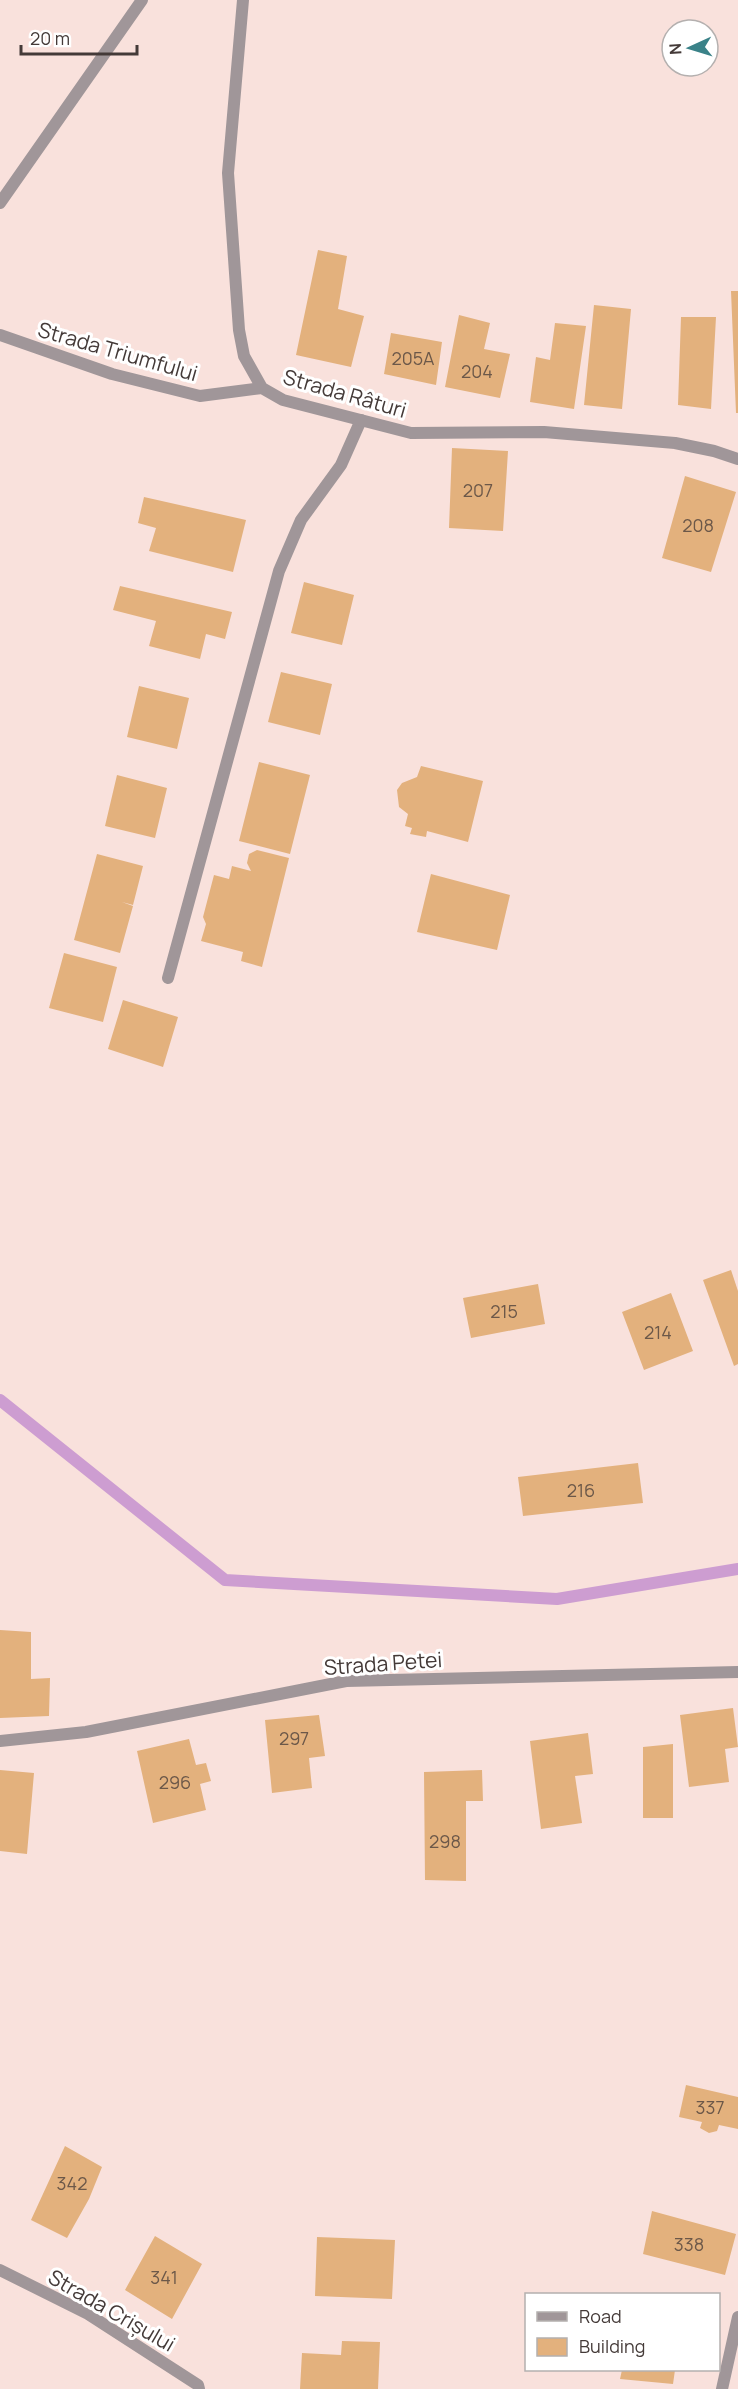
<svg xmlns="http://www.w3.org/2000/svg" width="738" height="2389" font-family="Manrope,sans-serif">
<rect width="100%" height="100%" fill="#f9e1dc"/>
<g fill="none" stroke-linecap="round" stroke-linejoin="round">
<path stroke="#cd9dd1" stroke-width="12" d="M0,1400L225,1580L557,1599L738,1569"/>
</g>
<path fill="#e3b17d" d="M318,250L347,256L338,309L364,316L351,367L296,355Z
M731,291H738V413H736Z
M594,305L631,309L622,409L584,405Z
M459,315L490,323L484,349L510,354L500,398L445,387Z
M681,317H716L711,409L678,405Z
M555,323L586,326L574,409L530,402L536,357L550,360Z
M391,333L442,342L436,385L384,374Z
M452,448L508,451L503,531L449,528Z
M685,476L736,492L711,572L662,558Z
M144,497L246,520L233,572L149,551L156,528L138,523Z
M304,582L354,595L342,645L291,633Z
M120,586L232,612L225,639L206,634L200,659L149,646L156,621L113,610Z
M281,672L332,684L320,735L268,722Z
M139,686L189,698L177,749L127,737Z
M259,762L310,775L290,854L239,841Z
M421,766L483,781L468,842L427,831L426,837L410,834L412,828L405,826L408,814L399,807L397,790L402,783L417,777Z
M117,775L167,788L155,838L105,826Z
M257,850L289,858L262,967L241,961L243,952L201,941L206,924L203,917L214,875L229,879L232,866L251,871L247,863L249,854Z
M97,854L143,866L133,905L122,902L133,906L120,953L74,940Z
M431,874L510,895L497,950L417,932Z
M64,953L117,967L103,1022L49,1008Z
M123,1000L178,1017L163,1067L108,1049Z
M731,1270L738,1291V1364L734,1366L703,1280Z
M538,1284L545,1324L471,1338L463,1298Z
M671,1293L693,1351L644,1370L622,1312Z
M638,1463L643,1503L523,1516L518,1477Z
M0,1630L31,1632V1679L50,1678L49,1716L0,1718Z
M733,1708L738,1747L725,1749L729,1782L689,1787L680,1715Z
M319,1715L325,1756L309,1758L312,1788L272,1793L265,1720Z
M588,1733L593,1774L575,1776L582,1823L541,1829L530,1741Z
M189,1739L196,1765L206,1763L211,1781L200,1784L206,1810L153,1823L137,1751Z
M673,1744V1818H643V1747Z
M0,1770L34,1773L27,1854L0,1851Z
M482,1770L483,1801H466V1881L425,1880L424,1772Z
M686,2085L738,2097V2129L719,2125L717,2131L709,2133L700,2128L702,2122L679,2117Z
M65,2146L102,2167L89,2199L67,2238L31,2220Z
M652,2211L736,2234L725,2275L643,2254Z
M155,2236L202,2264L172,2319L125,2290Z
M317,2237L395,2240L392,2299L315,2296Z
M342,2341L380,2342L378,2389H300L302,2353L341,2355Z
M622,2370H675L673,2384L620,2379Z"/>
<g fill="none" stroke-linecap="round" stroke-linejoin="round">
<path stroke="#a09699" stroke-width="12" d="M168,978L279,571L301,520L341,465L361,420"/>
<path stroke="#a09699" stroke-width="12" d="M243,0L228,173L239,330L244,356L262,388L283,400L411,433L544,432L675,443L714,451L738,459
M0,335L112,374L200,396L262,388
M0,1741L86,1732L346,1681L738,1672
M722,2389L738,2317"/>
<path stroke="#a09699" stroke-width="12" d="M0,203L142,0
M0,2270L88,2314L198,2385L199,2389"/>
</g>
<g text-anchor="middle" dominant-baseline="central" stroke-width="6" stroke-linejoin="round" paint-order="stroke">
<g font-size="18" fill="#6c5849">
<text x="413" y="358">205A</text>
<text x="477" y="371">204</text>
<text x="478" y="490">207</text>
<text x="698" y="525">208</text>
<text x="504" y="1311">215</text>
<text x="658" y="1332">214</text>
<text x="581" y="1490">216</text>
<text x="294" y="1738">297</text>
<text x="175" y="1782">296</text>
<text x="445" y="1841">298</text>
<text x="710" y="2107">337</text>
<text x="72" y="2183">342</text>
<text x="689" y="2244">338</text>
<text x="164" y="2277">341</text>
</g>
<g font-size="21" fill="#443a38" stroke="#fff">
<text transform="translate(118 351) rotate(16)">Strada Triumfului</text>
<text transform="translate(345 393) rotate(16)">Strada Râturi</text>
<text transform="translate(383 1663) rotate(-4)">Strada Petei</text>
<text transform="translate(112 2310) rotate(30)">Strada Crișului</text>
</g>
</g>
<rect x="525" y="2293" width="195" height="78" fill="#ffffff" stroke="#b4b0af" stroke-width="1.5"/>
<rect x="537" y="2312" width="30" height="9" fill="#a09699" stroke="#b4b0af" stroke-width="1.5"/>
<text x="579" y="2323" font-size="18" fill="#443a38">Road</text>
<rect x="537" y="2338" width="30" height="18" fill="#e3b17d" stroke="#b4b0af" stroke-width="1.5"/>
<text x="579" y="2353" font-size="18" fill="#443a38">Building</text>
<g transform="translate(690 48) rotate(266)"><circle r="28" fill="#ffffff" stroke="#b4b0af" stroke-width="1.5"/>
<path d="M0-4.5L10 22L0 15L-10 22Z" fill="#3a8288"/>
<text y="-9" font-size="16" font-weight="bold" text-anchor="middle" fill="#443a38">N</text>
</g>
<path d="M21 45v9h116v-9" fill="none" stroke="#443a38" stroke-width="3"/>
<text x="30" y="45" font-size="18" fill="#443a38" stroke="#ffffff" stroke-width="4.5" paint-order="stroke">20 m</text>
</svg>
